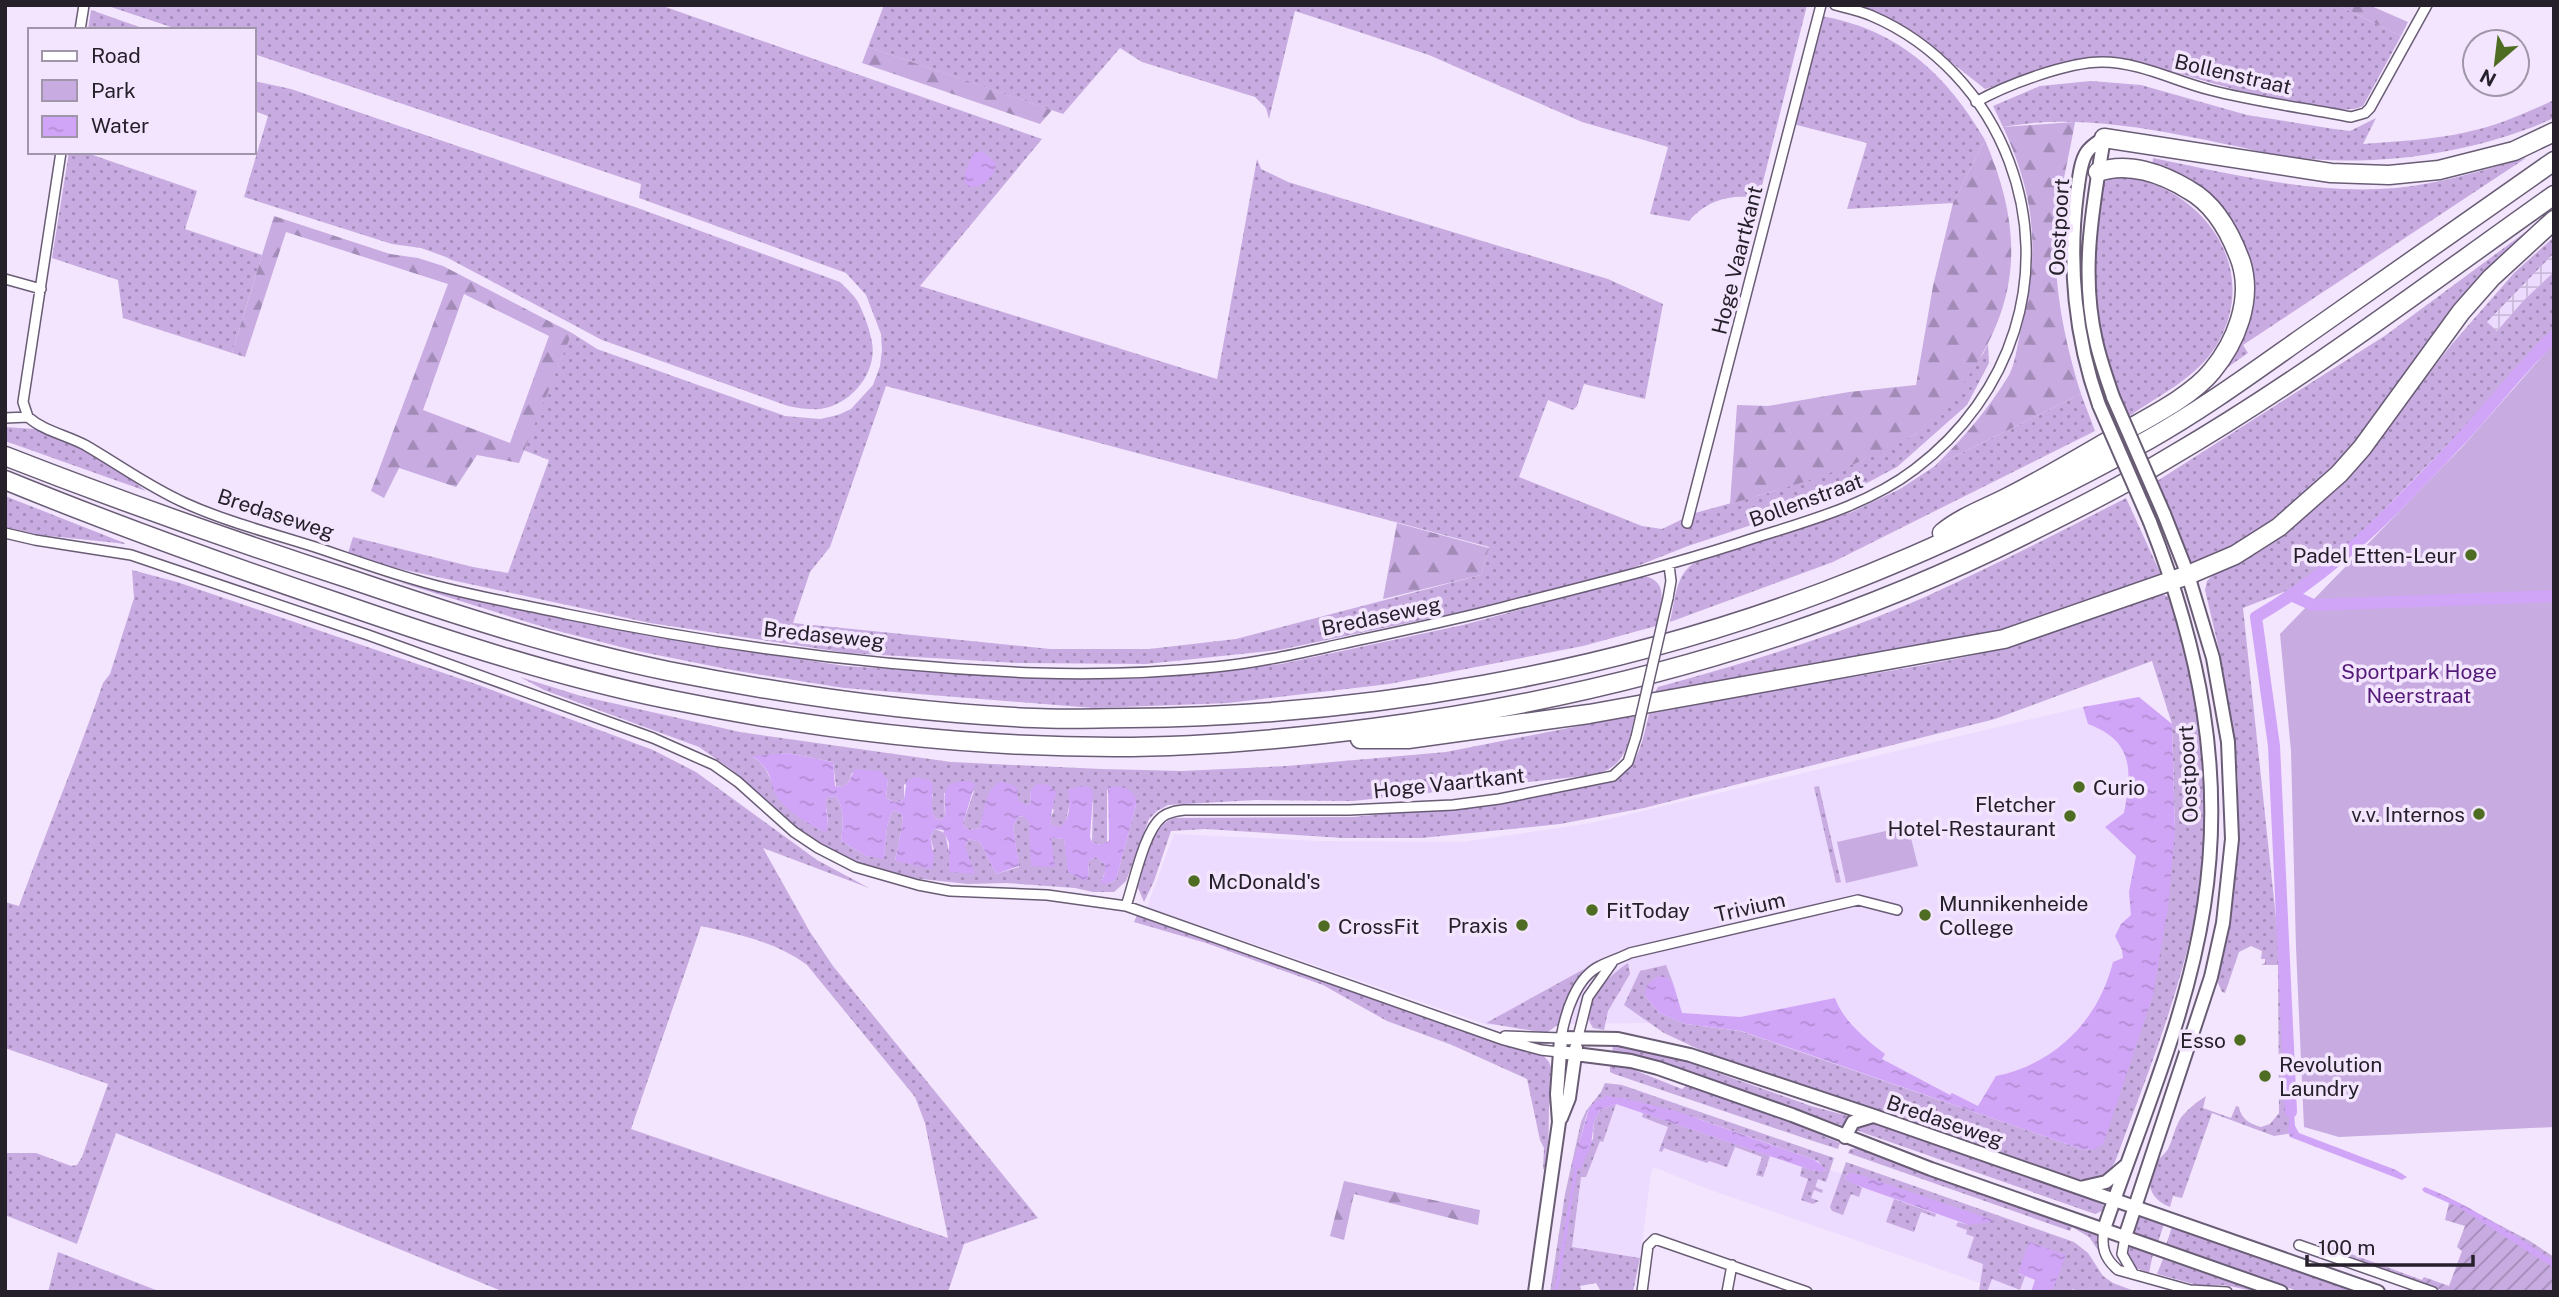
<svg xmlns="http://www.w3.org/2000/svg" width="2559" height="1297" font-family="'Public Sans',sans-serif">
<defs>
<pattern id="industrial-grid" width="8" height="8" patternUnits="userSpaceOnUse" patternTransform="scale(1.75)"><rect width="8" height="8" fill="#eddaff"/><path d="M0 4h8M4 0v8" fill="none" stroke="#cbbbdb"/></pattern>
<pattern id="grass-dots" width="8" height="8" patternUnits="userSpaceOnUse" patternTransform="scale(1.75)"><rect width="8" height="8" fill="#c8abe1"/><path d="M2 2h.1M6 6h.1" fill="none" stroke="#a28bb7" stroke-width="1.8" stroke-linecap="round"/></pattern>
<pattern id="forest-firs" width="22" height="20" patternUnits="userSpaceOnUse" patternTransform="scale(1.75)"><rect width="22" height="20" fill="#c8abe1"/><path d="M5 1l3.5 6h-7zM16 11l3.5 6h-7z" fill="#a28bb7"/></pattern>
<pattern id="garden-furrows" width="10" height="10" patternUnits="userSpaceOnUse" patternTransform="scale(1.75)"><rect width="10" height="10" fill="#c8abe1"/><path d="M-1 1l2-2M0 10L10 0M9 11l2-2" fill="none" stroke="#a28bb7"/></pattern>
<pattern id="water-ripples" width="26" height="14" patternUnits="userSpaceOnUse" patternTransform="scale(1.75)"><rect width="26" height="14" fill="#d0a4f6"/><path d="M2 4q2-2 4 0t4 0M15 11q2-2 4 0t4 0" fill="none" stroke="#b28dd3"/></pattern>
</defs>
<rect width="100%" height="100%" fill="#f2e5fd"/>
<path fill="#eddaff" d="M2139,697L2141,956L2075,1140L1721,1022L1488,1025L1147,907L1174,834L1318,841L1462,842L1592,823L2083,707Z
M1611,1100L1689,1120L1984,1224L1995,1223L2098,1281L2129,1292H1979L1980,1283L1705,1188L1654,1167L1651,1173L1640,1258L1572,1247L1581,1176Z"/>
<path fill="url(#industrial-grid)" d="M2554,253V272L2524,300L2497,331L2486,322Z"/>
<path fill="url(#grass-dots)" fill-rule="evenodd" d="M105,5H660L1042,139L920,286L1217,379L1257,159L1261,169L1288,182L1608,279L1663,304L1645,399L1584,384L1577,406L1573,410L1548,400L1519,477L1642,526L1662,529L1695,513L1768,493L1859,462L1916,434L1983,354L1988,344L1989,363L1967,405L1897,467L1848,493L1688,546L1622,572L1460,612L1279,650L1146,664L1017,663L847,653L650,623L382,565L348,553L353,537L473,567L508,573L549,460L523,450L572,333L597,349L785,416L820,419L838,415L851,409L873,385L880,366L882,350L881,334L866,295L846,273L639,198L641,184L254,54V30H180ZM886,386L1489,547V548L1481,575L1236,639L1149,649H1050L793,623L810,572L830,547Z
M884,5H1807L1759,198C1732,194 1708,199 1689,221L1650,214L1668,147L1582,122L1429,55L1295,11L1269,119L1266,108L1255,97L1142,62L1120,48L1063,114L868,47Z
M1856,5H2337L2401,36L2363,106C2329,124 2164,67 2119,57L2095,59L2052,69L1985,89L1923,40L1877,13Z
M91,10L148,30H88Z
M1822,16C1899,30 1946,74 1985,140L1953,203L1847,209L1867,143L1793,124Z
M254,81L291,89L635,207L840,282C846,288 854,295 858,302C863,312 869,327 871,338C880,370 852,405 820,409C810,410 798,408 788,406L602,340L446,257L421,248L392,244L244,197L268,116L254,111Z
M2091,81L2141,85L2247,115L2334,129L2350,131L2376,118L2363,144C2398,141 2433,140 2467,132C2497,126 2526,113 2554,100V118C2474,154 2369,169 2282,156C2265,154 2248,148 2230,145C2158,130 2077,113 2003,127L1993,106L2040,86Z
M69,152H84L197,191L185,229L262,255L232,353L123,318L118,280L52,258Z
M2153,158C2233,174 2313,195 2396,188C2440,184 2483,170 2526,158L2243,345L2248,353L2204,384L2245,318L2230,227L2152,168Z
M2114,176C2195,180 2261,261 2220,339C2200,378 2159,394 2127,418C2119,396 2110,374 2104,352C2090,297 2093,240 2100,185Z
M2554,211V216L2325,483L2251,539L2191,567L2154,483L2386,335Z
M2554,237V253L2487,322L2497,331L2524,300L2554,272V328L2453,439L2337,558L2294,588L2243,608L2281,965L2288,1110L2293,1133L2274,1136L2212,1113L2182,1198L2173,1196L2170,1207C2149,1199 2144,1181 2157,1162C2160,1157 2165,1154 2168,1149C2172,1141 2174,1131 2178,1123C2182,1113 2197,1102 2206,1096L2203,1108L2231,1118L2236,1106L2239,1107C2241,1119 2250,1124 2261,1127L2270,1124L2279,1113L2278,965H2261L2265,963V959H2261L2262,951L2251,946L2239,952L2225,993L2222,992L2218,983L2237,853L2238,781L2235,745L2221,658L2205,590L2207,581L2214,574L2263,547L2366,453L2452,344L2514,273Z
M2081,394L2095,431L1833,562L1670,622C1675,602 1675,575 1694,563L1852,512L1900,489L1935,466Z
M5,427L49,430L106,460L146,491L5,441Z
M5,496L127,544L40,535L5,527Z
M2126,498L2163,579L2025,628L1654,695L1658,687C1749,662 1839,635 1925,597C1993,566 2060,532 2126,498Z
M132,570L177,582L473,683L653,750L696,772L817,860L869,888L763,848L810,932L833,966L1038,1218L964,1244L948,1292H504L116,1133L77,1244L5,1215V1153H36L71,1166L77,1165L82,1157L108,1084L5,1048V902L19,906C46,832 77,758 103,683L110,674L134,598ZM701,926C738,934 777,942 807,965L915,1097L925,1123L948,1238L631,1129Z
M1644,576C1671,582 1660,606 1656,626L1583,646L1389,684L1228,703L1094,708L844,688L737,671L637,651L550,629L399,582L648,636L845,666L1017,677H1146L1281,664L1463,625Z
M2154,593L2168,596C2185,641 2200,692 2203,740C2204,758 2204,776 2204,794C2204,822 2206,851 2202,878C2187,977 2149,1070 2115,1162C2105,1179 2092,1182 2074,1178L1947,1133L1726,1062L1664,1033L1624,1005L1640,971L1666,965L1673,983L1668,978L1645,996L1659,1013L1686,1024L1740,1031L2081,1149L2093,1150L2175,831L2172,724L2152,661L1995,719L1644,808L1560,824L1421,838H1343L1206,829L1171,831L1154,881L1144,902L1138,888C1145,864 1148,829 1173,818L1354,817L1503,801L1607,783C1638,773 1642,742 1649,714C1707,703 1764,692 1822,682C1887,671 1952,662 2015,645Z
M520,677L581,696L740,732L951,762L1101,769L1182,771L1287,766L1446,752L1635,715C1627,745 1628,766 1593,775L1353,801L1255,800L1168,805L1157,811L1149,819L1126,881L1114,892H1093L1075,888L1006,883L968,884L912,878L858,863L803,835L732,770L699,747L544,690ZM787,753L833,762L836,786L842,787L848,783L852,773L888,780L886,798C893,802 897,803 904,799V784L933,794L930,808L935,818L940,820L945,817L944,793L974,791L963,823L965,828L970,830L980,828L988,795L1028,805L1031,802L1030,791L1054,810L1050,819L1051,825C1056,827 1060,828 1065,825L1070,802H1093L1092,842L1100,845L1107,844V790L1136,805L1116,880L1108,884L1101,880L1105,873V864L1096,857L1089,860L1088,878L1084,880L1069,872L1064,839L1051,838V841L1031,840L1029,822L1024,816L1018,817L1013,826L1019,867L996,874L980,842L969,839L965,846L949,852L945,833L935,829L930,836L934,850L895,861L903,821L902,815L895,810L891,813L887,827L884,858L866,856L841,841C843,826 845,809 836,796L827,797C823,809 832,820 825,832C805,823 788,807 775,788C767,774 768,767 753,757Z
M1819,786L1841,882L1836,883L1814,787Z
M1137,915L1543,1055L1549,1062L1554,1075L1549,1107L1548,1163L1543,1170L1544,1148L1540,1140L1527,1079L1452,1045L1387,1021L1323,985L1206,943L1134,922Z
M1628,963L1630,974L1608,1011L1604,1030L1593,1028C1576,1003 1609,976 1628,963Z
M1584,969L1565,1001L1559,1024L1546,1033L1486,1023Z
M1613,1045L1687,1062L1811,1106L1878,1124L2093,1200L2103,1205L2102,1211L2095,1214L1673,1066L1649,1060L1612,1054Z
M1610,1066H1624L1682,1089L1687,1085L1797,1125L1840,1143L1838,1149L1807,1139L1614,1074L1610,1072Z
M1605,1083L1622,1085L1834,1158L1826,1182L1818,1179L1815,1187L1823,1190L1822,1193L1814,1190L1811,1198L1819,1201L1813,1204L1801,1200L1808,1179L1800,1176L1802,1167L1815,1171H1825L1818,1161L1699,1119L1623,1098L1589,1109L1586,1117L1573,1167L1593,1139L1594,1122L1600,1110L1616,1104L1603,1142L1600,1141L1586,1177H1581L1572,1247L1640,1258L1633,1292H1601L1596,1283L1580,1286L1582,1292H1550L1565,1194L1581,1122L1586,1111L1601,1092Z
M1643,1113L1770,1156L1763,1177L1756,1175L1762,1157L1735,1147L1727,1167L1709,1161L1707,1163L1664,1148L1662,1152L1659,1151L1668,1127L1642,1117Z
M1857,1148L2098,1236L2106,1262L2089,1237L2072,1227L2070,1231L1848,1153L1850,1149Z
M1846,1162L2074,1242L2088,1253L2103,1276L2113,1283L2137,1292H2081L2072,1289L2071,1292H2052L2065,1255L2018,1274L2025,1276L2020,1290L1992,1279L1987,1292H1979L1983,1264L1967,1258L1974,1237L1966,1234L1967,1230L1956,1226L1958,1222L1969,1225L1848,1173L1845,1179L1862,1188L1859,1197L1851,1194L1843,1215L1832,1211L1830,1207Z
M1894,1199L1936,1214L1935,1217L1921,1212L1914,1232L1886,1222Z
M2139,1217L2164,1224L2158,1242L2133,1232L2136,1219Z
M2172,1227L2356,1292H2300L2166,1245Z
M2126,1245L2153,1254L2149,1273L2136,1268L2125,1251Z
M58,1252L161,1292H48Z
M2163,1259L2258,1292L2224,1285H2197L2157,1274Z"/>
<path fill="url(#forest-firs)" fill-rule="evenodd" d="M2337,5H2369L2408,22L2401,36Z
M868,47L1052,110L1040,124L862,63Z
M2075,122C2070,151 2063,179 2059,207C2049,268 2063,336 2081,394L1935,466C1963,438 1988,410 2009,375C2015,364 2017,347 2020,334C2040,256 2037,200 2003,127Z
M1985,140C2022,227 2023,296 1968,377C1954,397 1936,422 1914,435C1858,468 1792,486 1730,504L1737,405L1768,406L1849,392L1916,385L1933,286L1953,203Z
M274,216L390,254L418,258L443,266L572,333L519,463L477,455L456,487L399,468L384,498L371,491L448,284L286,232L245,357L232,353ZM464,294L549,336L510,443L423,410Z
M1397,523L1489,548L1481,575L1383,599Z
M1344,1181L1480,1210L1478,1225L1354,1194L1344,1240L1330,1236Z"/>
<path fill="#c8abe1" d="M2554,343V1127L2339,1137L2304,1127L2296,948L2291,751L2280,634L2464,445Z
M1908,826L1918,866L1846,883L1837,842Z"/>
<path fill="url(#garden-furrows)" d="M2450,1199L2530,1241L2554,1257V1292H2447L2333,1250L2332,1247L2422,1280L2424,1277L2449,1286L2462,1251L2457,1247L2465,1226L2445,1220Z"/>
<path fill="url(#water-ripples)" d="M982,151L996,163C996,176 983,187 970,187L964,181L965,173L973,153Z
M2139,697L2172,724L2175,831L2168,907L2153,995L2103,1144L2093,1150L2081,1149L1741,1031L1686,1024L1659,1013L1645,996L1647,985L1658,976L1668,978L1673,983L1682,1013L1740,1017L1835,998C1842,1019 1866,1040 1885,1054L1882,1059L1950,1095L1952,1093L1978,1106L1996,1076C2054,1064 2098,1022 2113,962L2123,958L2122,950L2115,936L2121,924L2131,915L2129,892L2136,856L2105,827L2124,813C2132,771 2134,741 2088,724L2083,707Z
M787,753L833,762L835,786L842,787L848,783L855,769L880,771L888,780L886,798C892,802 897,803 904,799L907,780L916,777L930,780C937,793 927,802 935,818L940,820L945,817C947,803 938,786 957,782C964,781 968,780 975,784L963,823L965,828L970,830L980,828C984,812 984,789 1001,781L1017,787L1018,801L1028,805L1031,802L1030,791L1037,784C1045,784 1051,784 1056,792C1055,801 1049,817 1051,825L1060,827C1071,820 1070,802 1068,789L1085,786L1091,788L1093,795L1090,837L1092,842L1100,845L1109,841L1108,788C1122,783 1137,790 1136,805L1116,880L1108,884L1100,883L1105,873V864L1096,857L1089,860L1088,878L1084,881L1068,872L1064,839L1051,838L1055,867L1031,866L1029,822L1023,816L1018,817L1013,826L1019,866L996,874L980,842L969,839L965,846L975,874L949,872V843L943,830L935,829L930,836L934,857L932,869L895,861L903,821L902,815L895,810L891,813L887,827L884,859L866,856L841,841C843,826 845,809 836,796L827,797C823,809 831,820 826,833C811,825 791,814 780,801C767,785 777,773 752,756Z
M1606,1096L1623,1098L1676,1111L1815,1160L1826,1169L1822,1172L1811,1170L1616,1104L1600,1110L1594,1122L1591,1145L1581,1169L1572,1167L1589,1109L1594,1103Z
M2290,1112H2294L2295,1126L2299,1133L2396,1170L2407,1177L2402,1180L2290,1137L2288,1132Z
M1848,1173L1861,1175L1996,1221L1969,1225L1853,1184L1845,1179Z
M2425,1187C2470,1205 2513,1234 2554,1261V1268L2458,1207L2424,1192L2422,1189Z
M2029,1242L2066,1255L2052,1292H2031L2035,1280L2018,1273Z"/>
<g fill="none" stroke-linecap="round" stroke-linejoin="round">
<path stroke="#d0a4f6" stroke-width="3.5" d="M1556,1292L1576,1168"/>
<path stroke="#d0a4f6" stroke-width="12" d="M2291,595L2313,605L2554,596
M2291,1112L2274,746L2256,617C2335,572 2395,509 2457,443C2490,408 2519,369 2554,336"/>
<g stroke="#695c75" stroke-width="12">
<path id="street" d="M80,30L84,5
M1976,102C2006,85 2067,62 2102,62C2139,62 2175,81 2210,90C2256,102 2305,108 2351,117L2365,113L2370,108L2427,5
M5,279L41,289
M28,417L23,402L61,152
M5,418L28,417C44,431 66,435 85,445C118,464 149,487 185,503C227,522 274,534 318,548C351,559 383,571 416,580C465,595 516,603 566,614C720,646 878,667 1036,673C1096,675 1156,673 1215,667C1258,663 1300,653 1341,644C1396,632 1450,621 1504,607C1583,587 1661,568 1739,543C1799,523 1864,508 1915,469C2012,396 2052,275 2009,161C1985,97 1935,43 1872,16C1861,11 1847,8 1835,5
M1687,523L1821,5
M5,533L35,540L131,555L368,635L653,738L714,765L738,782L794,832L818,848L855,867L918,885L950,891L1047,895L1126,906L1504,1040L1541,1050L1559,1052
M1668,598L1671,581L1669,565
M1126,906C1134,883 1144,831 1162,817C1168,812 1176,811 1184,810H1349L1453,805L1499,799L1613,776L1628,762L1636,737
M1505,1036L1561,1038C1565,1014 1576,977 1600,966C1610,961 1620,958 1630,953L1858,900L1897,910
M1578,1037L1588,997L1612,963
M2104,1229C2101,1247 2104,1258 2118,1270L2190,1290L2227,1292
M2125,1237L2122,1254L2133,1273
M2299,1245L2433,1292
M1642,1292L1648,1246L1655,1239L1807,1292
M1727,1292L1732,1265"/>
</g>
<g stroke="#695c75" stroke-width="16">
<path id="secondary" d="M2104,138C2093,205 2080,273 2096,341C2100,360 2107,379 2113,397
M2099,405C2075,338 2068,264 2077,193C2079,180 2080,162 2087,152C2091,146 2098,142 2104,138
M1559,1052L1631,1061L1658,1068L1792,1115L1931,1169L2281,1292
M1561,1118L1569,1098L1576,1048
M1845,1137L1853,1122L1873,1116
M2080,1188L2106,1182L2125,1166
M2104,1229C2140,1123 2187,1017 2204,906C2225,771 2199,647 2150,522
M2125,1237L2211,977L2223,923L2232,839L2228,742L2213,658L2188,575L2164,514
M1535,1292L1559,1122L1557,1094L1561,1038L1618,1039L1690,1055L1874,1116L2378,1292"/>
</g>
<g stroke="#695c75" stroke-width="21">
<path id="highway" d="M2104,138L2331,173L2389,175L2439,170L2514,151L2554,132
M5,456C120,501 236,542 353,580C456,615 561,649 668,671C789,695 911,713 1034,718C1066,720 1098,718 1130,718C1365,716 1606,674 1826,591C1937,549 2044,497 2148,440C2207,407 2263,365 2319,326C2397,271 2475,216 2554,161
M5,480C115,525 226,565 339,603C446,640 555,676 667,699C813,729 964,747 1114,747C1201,747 1288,739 1373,728C1599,698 1821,637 2026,534C2074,510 2124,485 2170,457C2304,379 2428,284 2554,195
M1942,533C1961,517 1987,508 2008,497C2044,479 2080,457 2115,437C2145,419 2190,398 2212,371C2236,342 2253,300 2241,262C2231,234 2216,205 2189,190C2163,174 2128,161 2098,172
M1360,739H1408L1589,714L2004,639L2188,575L2235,555L2279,527L2339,474L2362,448L2461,312L2491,278L2554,220"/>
</g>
<use href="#street" stroke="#fff" stroke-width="9"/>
<use href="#secondary" stroke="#fff" stroke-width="12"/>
<use href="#highway" stroke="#fff" stroke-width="18"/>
<g stroke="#695c75" stroke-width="12" stroke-linecap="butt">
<path id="street-bridge" d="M1636,737L1668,598"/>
</g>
<g stroke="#695c75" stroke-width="16" stroke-linecap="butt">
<path id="secondary-bridge" d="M2113,397L2164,514
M2099,405L2150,522"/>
</g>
<use href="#street-bridge" stroke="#fff" stroke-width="9"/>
<use href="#secondary-bridge" stroke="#fff" stroke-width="12"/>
</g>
<g fill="#4f6d22" stroke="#f2e5fd" stroke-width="2.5">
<circle cx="2471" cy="555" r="7"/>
<circle cx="2079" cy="787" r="7"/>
<circle cx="2479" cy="814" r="7"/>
<circle cx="2070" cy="816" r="7"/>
<circle cx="1194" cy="881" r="7"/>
<circle cx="1592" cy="910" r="7"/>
<circle cx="1925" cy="915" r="7"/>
<circle cx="1522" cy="925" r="7"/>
<circle cx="1324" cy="926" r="7"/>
<circle cx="2240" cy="1040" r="7"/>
<circle cx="2265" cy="1076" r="7"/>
</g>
<g text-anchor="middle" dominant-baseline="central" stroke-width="7" stroke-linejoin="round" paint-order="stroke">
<g font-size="21" fill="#26202b" stroke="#f2e5fd">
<text transform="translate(2233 74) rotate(13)">Bollenstraat</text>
<text transform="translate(2059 227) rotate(-87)">Oostpoort</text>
<text transform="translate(1737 260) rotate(-76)">Hoge Vaartkant</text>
<text transform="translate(1806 500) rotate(-20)">Bollenstraat</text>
<text transform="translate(276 514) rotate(18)">Bredaseweg</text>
<text transform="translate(1381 616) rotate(-12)">Bredaseweg</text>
<text transform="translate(824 635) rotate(6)">Bredaseweg</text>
<text transform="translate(2188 774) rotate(-93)">Oostpoort</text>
<text transform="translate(1449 783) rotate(-6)">Hoge Vaartkant</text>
<text transform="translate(1750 907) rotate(-13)">Trivium</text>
<text transform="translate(1945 1121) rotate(19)">Bredaseweg</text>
</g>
<g font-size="21" fill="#26202b" stroke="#f2e5fd" text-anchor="start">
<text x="2457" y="555" text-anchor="end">Padel Etten-Leur</text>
<text x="2093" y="787">Curio</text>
<text x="2056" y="804" text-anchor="end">Fletcher<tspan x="2056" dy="24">Hotel-Restaurant</tspan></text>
<text x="2465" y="814" text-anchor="end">v.v. Internos</text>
<text x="1208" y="881">McDonald's</text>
<text x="1939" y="903">Munnikenheide<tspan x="1939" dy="24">College</tspan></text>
<text x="1606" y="910">FitToday</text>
<text x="1508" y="925" text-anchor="end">Praxis</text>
<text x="1338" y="926">CrossFit</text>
<text x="2226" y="1040" text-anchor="end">Esso</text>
<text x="2279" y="1064">Revolution<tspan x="2279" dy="24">Laundry</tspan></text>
</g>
<g font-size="21" fill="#541a78" stroke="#f2e5fd">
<text x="2419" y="671">Sportpark Hoge<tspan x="2419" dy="24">Neerstraat</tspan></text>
</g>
</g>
<rect width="2559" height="1297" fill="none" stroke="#26202b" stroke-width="14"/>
<rect x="28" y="28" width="228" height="126" fill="#f2e5fd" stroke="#a096a9" stroke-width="2"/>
<rect x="42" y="51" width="35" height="10" fill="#ffffff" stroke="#a096a9" stroke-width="2"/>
<text x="91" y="63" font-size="21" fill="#26202b">Road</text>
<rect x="42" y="80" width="35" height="21" fill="#c8abe1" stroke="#a096a9" stroke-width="2"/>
<text x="91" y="98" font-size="21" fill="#26202b">Park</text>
<rect x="42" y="116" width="35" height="21" fill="url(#water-ripples)" stroke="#a096a9" stroke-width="2"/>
<text x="91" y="133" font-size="21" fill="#26202b">Water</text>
<g transform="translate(2496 63) rotate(208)"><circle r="33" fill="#f2e5fd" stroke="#a096a9" stroke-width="2"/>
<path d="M0-5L12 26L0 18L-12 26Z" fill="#4f6d22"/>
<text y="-10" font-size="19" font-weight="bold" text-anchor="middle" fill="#26202b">N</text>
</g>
<path d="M2307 1255v10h166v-10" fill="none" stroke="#26202b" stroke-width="3.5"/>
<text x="2318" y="1255" font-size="21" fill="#26202b" stroke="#f2e5fd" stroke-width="5" paint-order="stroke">100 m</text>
</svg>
